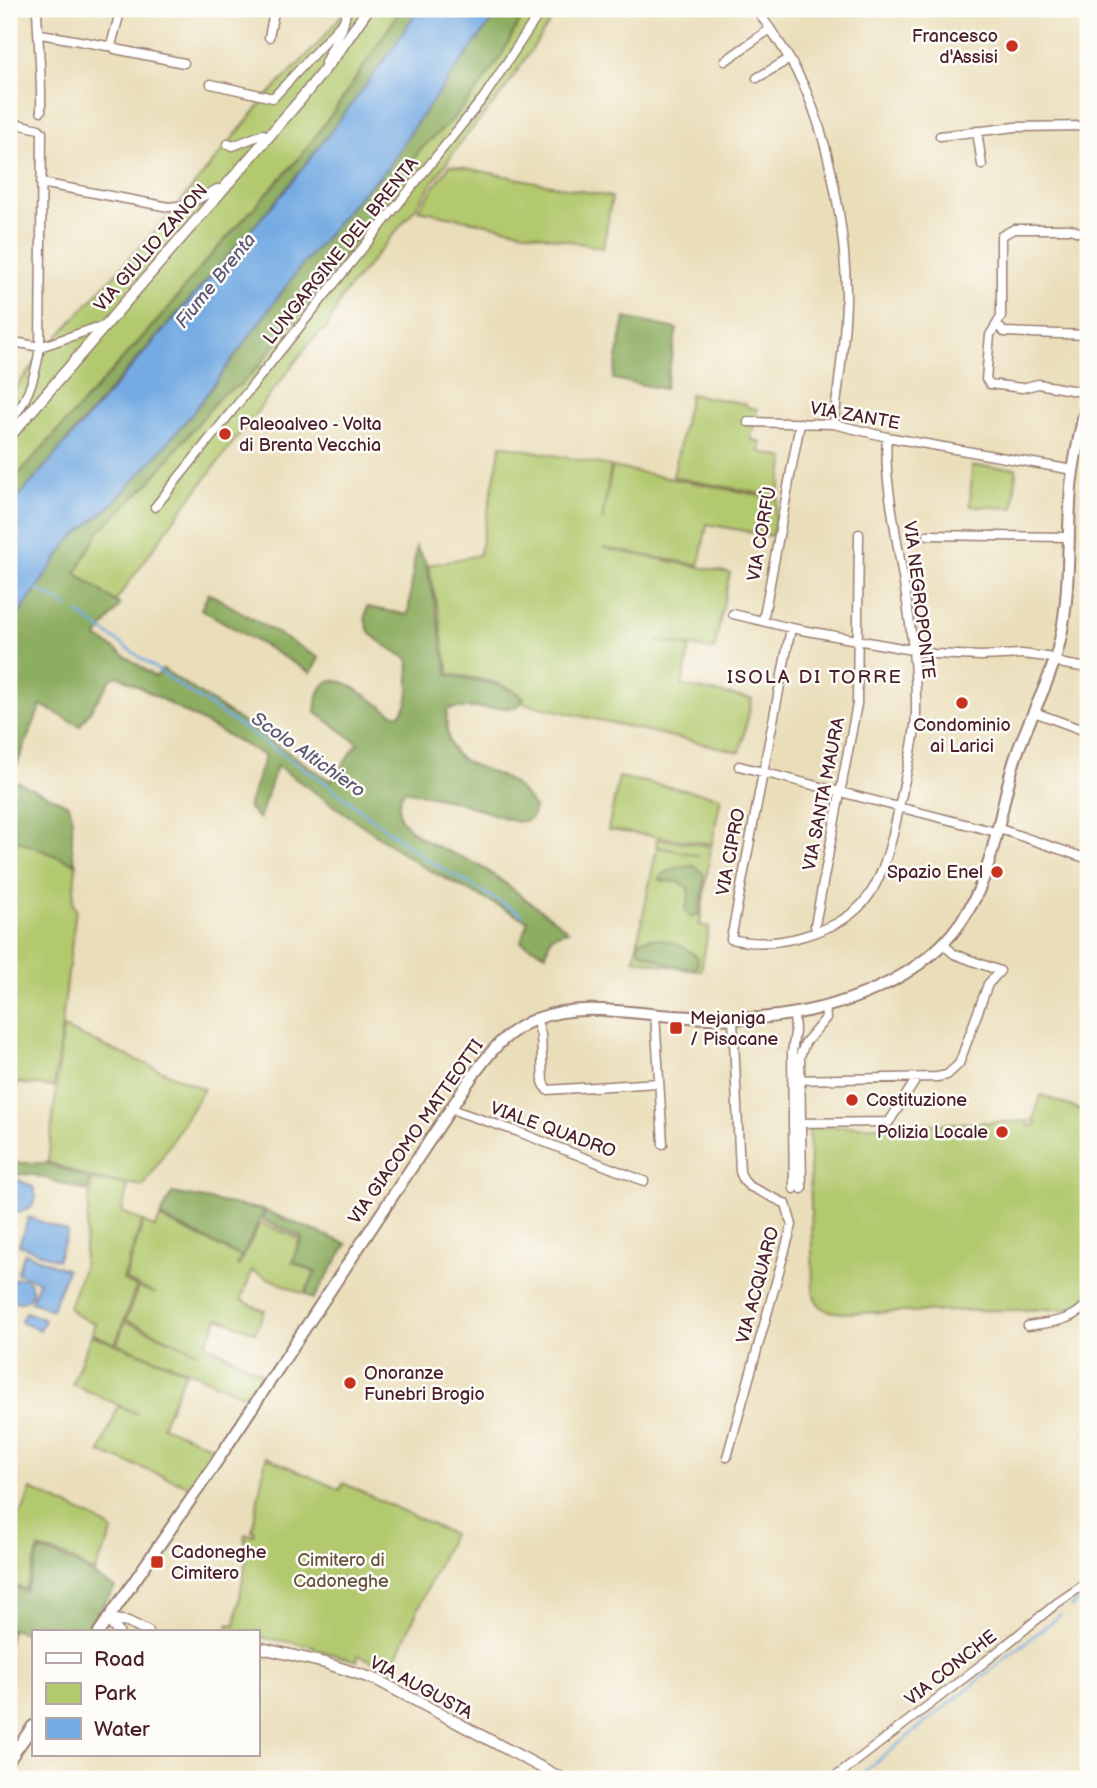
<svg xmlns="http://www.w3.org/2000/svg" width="1097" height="1788" font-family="'Balsamiq Sans',sans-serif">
<rect width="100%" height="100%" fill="#fdfcf7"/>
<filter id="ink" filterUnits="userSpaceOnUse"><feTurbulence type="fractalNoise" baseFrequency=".0143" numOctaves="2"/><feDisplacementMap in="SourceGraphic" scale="14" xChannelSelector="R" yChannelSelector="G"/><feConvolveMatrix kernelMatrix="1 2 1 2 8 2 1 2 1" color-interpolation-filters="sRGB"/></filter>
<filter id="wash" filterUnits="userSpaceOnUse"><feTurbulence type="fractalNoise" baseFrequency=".00686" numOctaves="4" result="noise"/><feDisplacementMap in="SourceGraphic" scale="28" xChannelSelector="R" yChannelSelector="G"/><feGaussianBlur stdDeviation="1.57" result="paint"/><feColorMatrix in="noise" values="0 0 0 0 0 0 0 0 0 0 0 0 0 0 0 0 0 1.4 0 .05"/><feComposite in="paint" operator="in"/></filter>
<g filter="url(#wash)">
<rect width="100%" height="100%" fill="#eadeba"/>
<path fill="#b2c96e" stroke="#7e744c" stroke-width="2" d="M346,9H401L337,107L300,157L204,263L167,310L9,485V395L53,342L173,211L269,94L318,44Z
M526,9H559L501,95L460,143L414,210L344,294L327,327L312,340L173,521L115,602L76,573L99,531L149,483L222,394L240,385L258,367L352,244L421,148L450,122L476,92L501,56Z
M450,165L612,197L603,248L418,210Z
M690,394L746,404L747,407L757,409L751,439L761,442L760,452L785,458L778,497L673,477Z
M501,445L611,466L602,521L612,467L778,499L772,536L707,524L699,565L603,548L730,573L714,650L655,640L690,647L682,686L752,699L740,752L523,703L524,697C502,680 476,679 450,674L444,652L439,613L428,565L479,555Z
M972,466L1016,468L1014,508L970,506Z
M619,777L721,797L712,844L608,830Z
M9,837L76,864L73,904L76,909L54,1087L9,1082Z
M657,839L711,846L700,925L709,927L701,970H687L634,959L657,847L700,856L656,846Z
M63,1028L204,1089L144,1186L90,1178L48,1162Z
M1041,1095L1088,1113V1293L1082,1303L1067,1309L845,1313C828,1312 816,1309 813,1291L809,1127L878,1126L881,1128L898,1125L1029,1121L1028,1126L1036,1125L1037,1123L1033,1121Z
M91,1180L128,1185L122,1212L142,1221L123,1280L136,1287L115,1344L92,1333L95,1323L76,1315L69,1307L83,1268Z
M160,1218L241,1257L237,1265L239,1266L260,1223L300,1239L292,1262L315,1273L304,1294L252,1271L241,1300L265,1311L255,1332L218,1318L206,1344L262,1373L246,1397L186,1370L117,1344L125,1321L198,1352L126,1320L138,1287L156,1294L125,1280L143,1222L155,1228Z
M91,1335L186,1371L162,1426L216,1448L189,1486L100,1452L118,1406L138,1414L72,1384Z
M266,1457L340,1490L343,1483L452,1534L391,1669L358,1655L357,1661L314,1649V1646L257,1637V1632H227L229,1624L235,1625L249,1544L244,1543L245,1534L254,1535L255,1531H252Z
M31,1489L96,1519L113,1531L94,1573L68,1557L39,1548L26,1589L10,1584L9,1523L23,1510Z"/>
<path fill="#8dad61" stroke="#6c6646" stroke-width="2" d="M401,9H418C339,136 236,248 137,359C93,408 53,459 9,508V485L167,310L204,263L300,157L337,107Z
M500,9H526L501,56L476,92L450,122L421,149L352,244L258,367L240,385L222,394L149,483L99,531L76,573L120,605L97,637L156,677L163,669L331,781L358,743L315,712C320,649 365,698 394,714H400C414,700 407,678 409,660C388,645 358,638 367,607L408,615L416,547L425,561L432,588L448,675L500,685L522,697L521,703L516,708H454L447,710C442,775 479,757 516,786C523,792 529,800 534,807L533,815L528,820L517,822L458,802L405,790C397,801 396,814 405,824C426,847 450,850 476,864C498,876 517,893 538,908C549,916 559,922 568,931C549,935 550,936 546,954L521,942L528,921L421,866L277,766L259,819L248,807L265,756L119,676L112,678L80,726L41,705L11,779L69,805C77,829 67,843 76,864L9,837V629L68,542L111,505L158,454L195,410L298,270L361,194L387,169L415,125Z
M625,318L677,329L665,389L613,379Z
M209,593L319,658L311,673L201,609Z
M694,866L703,873L704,884L699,915L690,916L685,911L689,897L688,888C679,879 672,883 660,880L661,875L675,868Z
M649,938C666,938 686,946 698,958L697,966L693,969L674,966L641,952L638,948L639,941Z
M9,1163H46L90,1178L87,1191L31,1174L9,1175Z
M172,1193L264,1210L242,1257L160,1217Z
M266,1211L347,1244L313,1299L305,1294L316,1272L293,1262L302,1237L262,1220Z
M40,1550L67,1559L115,1588L83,1632H33V1636L11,1629L9,1644V1568L10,1586L26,1591Z"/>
<path fill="#75abe3" stroke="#606587" stroke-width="2" d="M418,9H500L415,125L387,169L361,194L298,270L195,410L158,454L111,505L68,542L9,629V508L284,192L354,101L396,44Z
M19,1180L33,1187L36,1197L32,1206L19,1213L9,1209V1185Z
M29,1217L68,1232L57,1260L19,1245Z
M25,1253L67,1270L52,1310L31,1302L39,1282L17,1273Z
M8 1290a12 12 0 1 1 24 0a12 12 0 1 1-24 0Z
M26,1312L45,1320L40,1330L22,1323L21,1320Z"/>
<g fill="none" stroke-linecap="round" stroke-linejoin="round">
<path stroke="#75abe3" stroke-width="2.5" d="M35,588L69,607
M78,613L179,685L321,780L426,859L523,915
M1071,1607L1088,1593
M855,1779L1060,1615"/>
</g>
</g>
<g filter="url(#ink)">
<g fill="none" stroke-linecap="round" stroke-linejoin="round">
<g stroke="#9a7e72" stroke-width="11">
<path id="minor" d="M37,9C38,42 42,76 41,111
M258,9L274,12L269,37
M756,9C774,33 791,59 804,86C830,144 846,232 846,296C846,339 838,382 834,424
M41,34L107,46L111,45L121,9
M111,45L115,49L184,63
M725,61L770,29
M326,68L325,62L342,29L347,9
M757,78L789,59
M211,84L273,98L344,21
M9,122L39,129L42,132L40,347C36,374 28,402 9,422
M977,131L982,165
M940,136L1015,127L1088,126
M228,144L233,146L263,134L269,136
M41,183L169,207L187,205L217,189L222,190
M1088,235L1070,229H1014L1001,236V317L990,335L986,379L990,384L1022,388L1038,384L1088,393
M997,325L1004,332L1088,335
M9,341L40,347L95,328L104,327
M748,422L834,424L887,437L1073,470
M155,507L484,97L542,9
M928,535L1068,537
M733,614L791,628L934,654L981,656L1022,654L1047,657L1064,664L1088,668
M763,621L800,423
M791,628L731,939C755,945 780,943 804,936C826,929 847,921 863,903C886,878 896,822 903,789C908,764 916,737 916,711C917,658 906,594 897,542C892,508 884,472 887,437
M1034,712L1088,732
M739,766L996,832
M997,828L1088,859
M816,932L815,925L857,704L859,534
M794,1013L795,1032L792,1053L794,1189
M655,1014L663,1144
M536,1018L541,1035L543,1082L547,1090L658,1083
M792,1080L937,1077L947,1075L959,1064L988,984L1000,971L954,954L943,944
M452,1107L459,1112L516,1131L644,1181
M797,1123L889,1122L917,1078
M802,1189L800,1056L805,1043L826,1018L825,1006
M1028,1326C1051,1322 1072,1322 1088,1303
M727,1457L792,1225L786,1204L749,1186L744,1181L740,1172L733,1019
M833,1779L986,1661L1057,1603L1088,1582"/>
</g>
<g stroke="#9a7e72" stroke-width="13">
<path id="tertiary" d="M9,437L301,99L339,51L368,9
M108,1619L128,1622L148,1632
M108,1619L118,1632
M257,1647L325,1663L377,1680L563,1779"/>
</g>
<g stroke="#9a7e72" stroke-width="14">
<path id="secondary" d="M99,1632L205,1479L469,1081C487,1056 505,1031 536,1019C579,1002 628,1013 672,1016C702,1018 731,1020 760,1018C837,1011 927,981 968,911C993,869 999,816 1012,769C1024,725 1050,686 1060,640C1071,590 1067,538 1071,487C1074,456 1082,425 1088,395
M9,1760L33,1726"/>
</g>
<use href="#minor" stroke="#fff" stroke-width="8"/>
<use href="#tertiary" stroke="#fff" stroke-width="10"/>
<use href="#secondary" stroke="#fff" stroke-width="10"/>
</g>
</g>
<g fill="#c8321e" stroke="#fdfcf7" stroke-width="2.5">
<circle cx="1012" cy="46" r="7"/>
<circle cx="225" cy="434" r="7"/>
<circle cx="962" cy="703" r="7"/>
<circle cx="997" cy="872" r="7"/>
<rect x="669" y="1021" width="14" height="14" rx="3.5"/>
<circle cx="852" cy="1100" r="7"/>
<circle cx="1002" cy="1132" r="7"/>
<circle cx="350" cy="1383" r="7"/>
<rect x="150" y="1555" width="14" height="14" rx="3.5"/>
</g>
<g text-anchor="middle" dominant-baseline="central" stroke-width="5" stroke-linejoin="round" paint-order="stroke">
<g font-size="18" fill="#4a1f2b" stroke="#fdfcf7" text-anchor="start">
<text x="998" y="36" text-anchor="end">Francesco<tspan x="998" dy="21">d'Assisi</tspan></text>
<text x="239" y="424">Paleoalveo - Volta<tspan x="239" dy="21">di Brenta Vecchia</tspan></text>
<text x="962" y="725" text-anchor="middle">Condominio<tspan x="962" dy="21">ai Larici</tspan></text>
<text x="983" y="872" text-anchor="end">Spazio Enel</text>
<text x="690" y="1018">Mejaniga<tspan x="690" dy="21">/ Pisacane</tspan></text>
<text x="866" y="1100">Costituzione</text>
<text x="988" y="1132" text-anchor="end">Polizia Locale</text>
<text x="364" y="1373">Onoranze<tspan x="364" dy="21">Funebri Brogio</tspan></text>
<text x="171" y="1552">Cadoneghe<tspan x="171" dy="21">Cimitero</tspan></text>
</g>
<g font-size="18" fill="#4a1f2b" stroke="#fdfcf7">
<text transform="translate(151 248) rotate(-49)">VIA GIULIO ZANON</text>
<text transform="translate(341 251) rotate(-51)">LUNGARGINE DEL BRENTA</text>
<text transform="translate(855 416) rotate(10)">VIA ZANTE</text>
<text transform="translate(762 534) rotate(-80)">VIA CORFÙ</text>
<text transform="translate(919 600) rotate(83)">VIA NEGROPONTE</text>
<text transform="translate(824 794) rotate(-79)">VIA SANTA MAURA</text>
<text transform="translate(731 852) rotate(-79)">VIA CIPRO</text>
<text transform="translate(553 1130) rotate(20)">VIALE QUADRO</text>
<text transform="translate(416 1132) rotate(-55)">VIA GIACOMO MATTEOTTI</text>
<text transform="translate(758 1285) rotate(-75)">VIA ACQUARO</text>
<text transform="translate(951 1668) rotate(-38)">VIA CONCHE</text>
<text transform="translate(421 1688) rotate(28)">VIA AUGUSTA</text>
</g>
<g font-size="18" fill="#69523f" stroke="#fdfcf7">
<text x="341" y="1560">Cimitero di<tspan x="341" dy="21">Cadoneghe</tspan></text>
</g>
<g font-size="19" font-style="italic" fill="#5b5775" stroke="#fdfcf7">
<text transform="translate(216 281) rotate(-51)">Fiume Brenta</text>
<text transform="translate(308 755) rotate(35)">Scolo Altichiero</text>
</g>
<g font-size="19" letter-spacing="2" fill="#4a1f2b" stroke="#fdfcf7">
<text x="815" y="677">ISOLA DI TORRE</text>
</g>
</g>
<rect width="1097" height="1788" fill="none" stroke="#fdfcf7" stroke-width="35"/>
<rect x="32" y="1630" width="228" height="126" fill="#fdfcf7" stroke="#b5a4a5" stroke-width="2"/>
<rect x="46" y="1653" width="35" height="10" fill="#ffffff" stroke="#b5a4a5" stroke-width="2"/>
<text x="94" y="1666" font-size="21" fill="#4a1f2b">Road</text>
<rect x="46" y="1683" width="35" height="21" fill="#b2c96e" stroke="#b5a4a5" stroke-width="2"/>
<text x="94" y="1700" font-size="21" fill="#4a1f2b">Park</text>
<rect x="46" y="1718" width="35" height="21" fill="#75abe3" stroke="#b5a4a5" stroke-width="2"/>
<text x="94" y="1736" font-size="21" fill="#4a1f2b">Water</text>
</svg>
